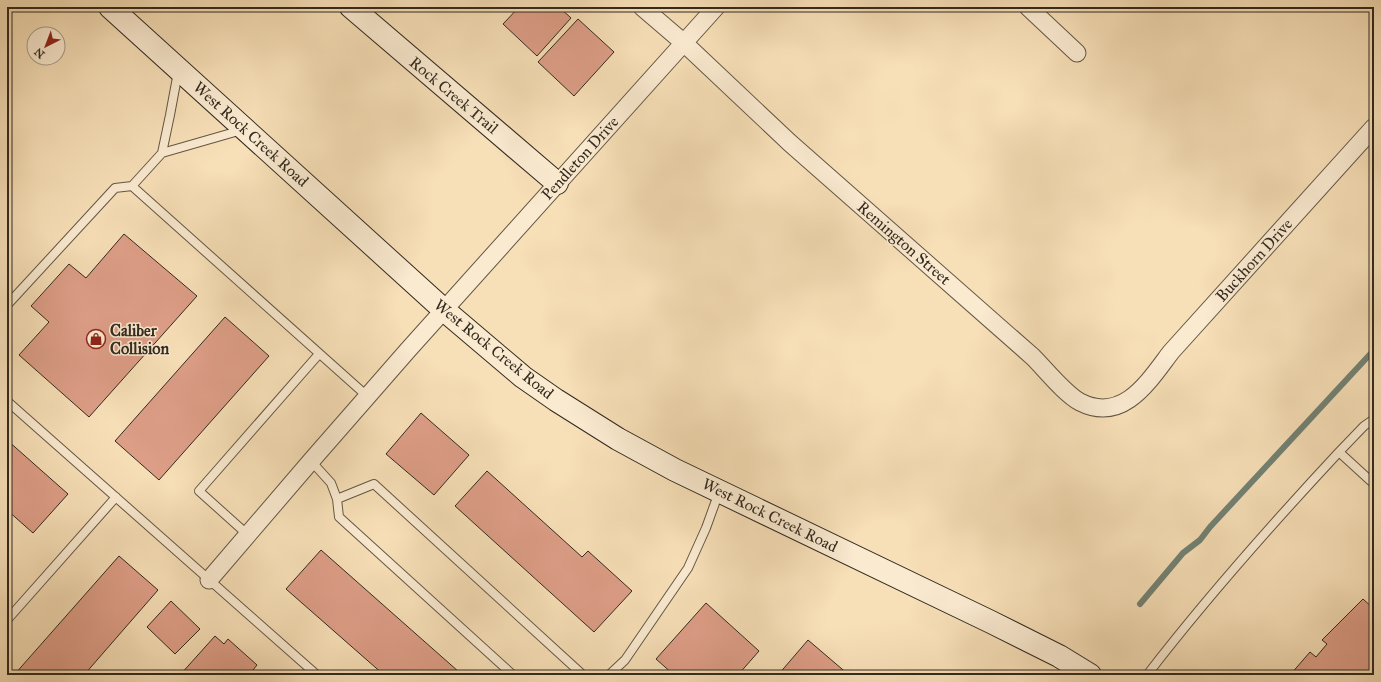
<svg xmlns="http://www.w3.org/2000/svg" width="1381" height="682" font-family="'IM FELL Great Primer',serif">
<rect width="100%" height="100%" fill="#f7dfb7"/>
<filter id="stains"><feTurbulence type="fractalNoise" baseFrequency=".005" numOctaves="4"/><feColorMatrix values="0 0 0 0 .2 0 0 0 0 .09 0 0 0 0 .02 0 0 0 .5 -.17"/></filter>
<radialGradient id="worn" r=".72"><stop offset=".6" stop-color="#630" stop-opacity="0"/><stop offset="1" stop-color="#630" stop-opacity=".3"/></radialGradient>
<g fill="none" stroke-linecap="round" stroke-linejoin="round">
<path stroke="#728274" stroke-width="6" d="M1140,604L1183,553L1200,540L1210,527L1374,350"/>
</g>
<path fill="#dd9e87" stroke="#322a1f" d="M519,7H559L571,18L537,56L503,24Z
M578,19L614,52L574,96L538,62Z
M124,234L197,296L89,417L19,355L49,322L31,306L69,264L86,278Z
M225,317L269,356L159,480L115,441Z
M421,413L469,455L434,495L386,454Z
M7,440L68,494L33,533L7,510Z
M487,471L582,557L588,551L632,591L594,632L455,506Z
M321,550L459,672L457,675H384L286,589Z
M119,556L158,590L84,675H14Z
M1363,599L1374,609V675H1290L1310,652L1316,657L1327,644L1322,640Z
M171,601L200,629L175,654L147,627Z
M706,603L759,651L738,675H674L656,659Z
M215,636L224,644L228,639L257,665L249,675H180Z
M808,640L849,675H778Z"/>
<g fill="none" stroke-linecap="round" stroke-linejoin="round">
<g stroke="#635745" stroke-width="10">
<path id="lane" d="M178,72L170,115L162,153L132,186L367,396
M162,153L242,130
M7,302L9,303L115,188L132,186
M7,401L317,675
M1339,452L1364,426L1374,419
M311,461L331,483L337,499L339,517L513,675
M337,499L374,484L583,675
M248,535L199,491L319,354
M7,620L116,497
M609,675L625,660L688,568L706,528L719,492
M1147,675C1207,597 1272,524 1339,452L1374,484"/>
</g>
<g stroke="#635745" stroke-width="19">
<path id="street" d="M642,7L684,43L790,143L1033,357C1046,370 1065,394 1080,402C1123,424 1149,381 1171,352L1374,127
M1028,7L1077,53
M209,580L311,461L408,350L716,7"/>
</g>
<g stroke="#322a1f" stroke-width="24">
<path id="secondary" d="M110,7L444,310L523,377L556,400L618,439L675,470L991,622L1059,656L1090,675
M351,7L557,183"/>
</g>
<use href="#lane" stroke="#faead0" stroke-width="8"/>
<use href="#street" stroke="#faead0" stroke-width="17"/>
<use href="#secondary" stroke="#faead0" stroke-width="22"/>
</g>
<defs>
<g id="shop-ring" transform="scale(1)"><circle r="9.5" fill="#faead0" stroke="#8f2418" stroke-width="1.5"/><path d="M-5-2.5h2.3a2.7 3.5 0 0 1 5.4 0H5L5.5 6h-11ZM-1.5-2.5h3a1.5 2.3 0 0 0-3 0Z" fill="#8f2418"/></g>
</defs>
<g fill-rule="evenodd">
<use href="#shop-ring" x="96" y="339"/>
</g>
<g text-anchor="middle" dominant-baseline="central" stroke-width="3" stroke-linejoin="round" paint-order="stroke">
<g font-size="16" fill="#322a1f" stroke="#faead0">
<text transform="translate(454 95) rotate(40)">Rock Creek Trail</text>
<text transform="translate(251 134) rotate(42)">West Rock Creek Road</text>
<text transform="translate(580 158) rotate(-48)">Pendleton Drive</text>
<text transform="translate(904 243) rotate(41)">Remington Street</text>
<text transform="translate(1254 260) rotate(-48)">Buckhorn Drive</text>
<text transform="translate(494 349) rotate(39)">West Rock Creek Road</text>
<text transform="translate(770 515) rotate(26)">West Rock Creek Road</text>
</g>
<g font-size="16" font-weight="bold" fill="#322a1f" stroke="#faead0" text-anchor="start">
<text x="110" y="330">Caliber<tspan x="110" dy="18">Collision</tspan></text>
</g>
</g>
<rect width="1381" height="682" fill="none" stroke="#f7dfb7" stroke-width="24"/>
<rect x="8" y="8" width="1365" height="666" fill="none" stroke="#322a1f" stroke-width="2"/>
<rect x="12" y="12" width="1357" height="658" fill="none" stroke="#322a1f"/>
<g transform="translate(46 46) rotate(222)"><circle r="19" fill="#faead0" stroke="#aa9d89"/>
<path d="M0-3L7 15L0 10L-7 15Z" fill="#8f2418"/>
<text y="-6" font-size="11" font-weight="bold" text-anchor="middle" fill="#322a1f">N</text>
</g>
<rect width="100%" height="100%" filter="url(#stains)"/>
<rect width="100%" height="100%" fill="url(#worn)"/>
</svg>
